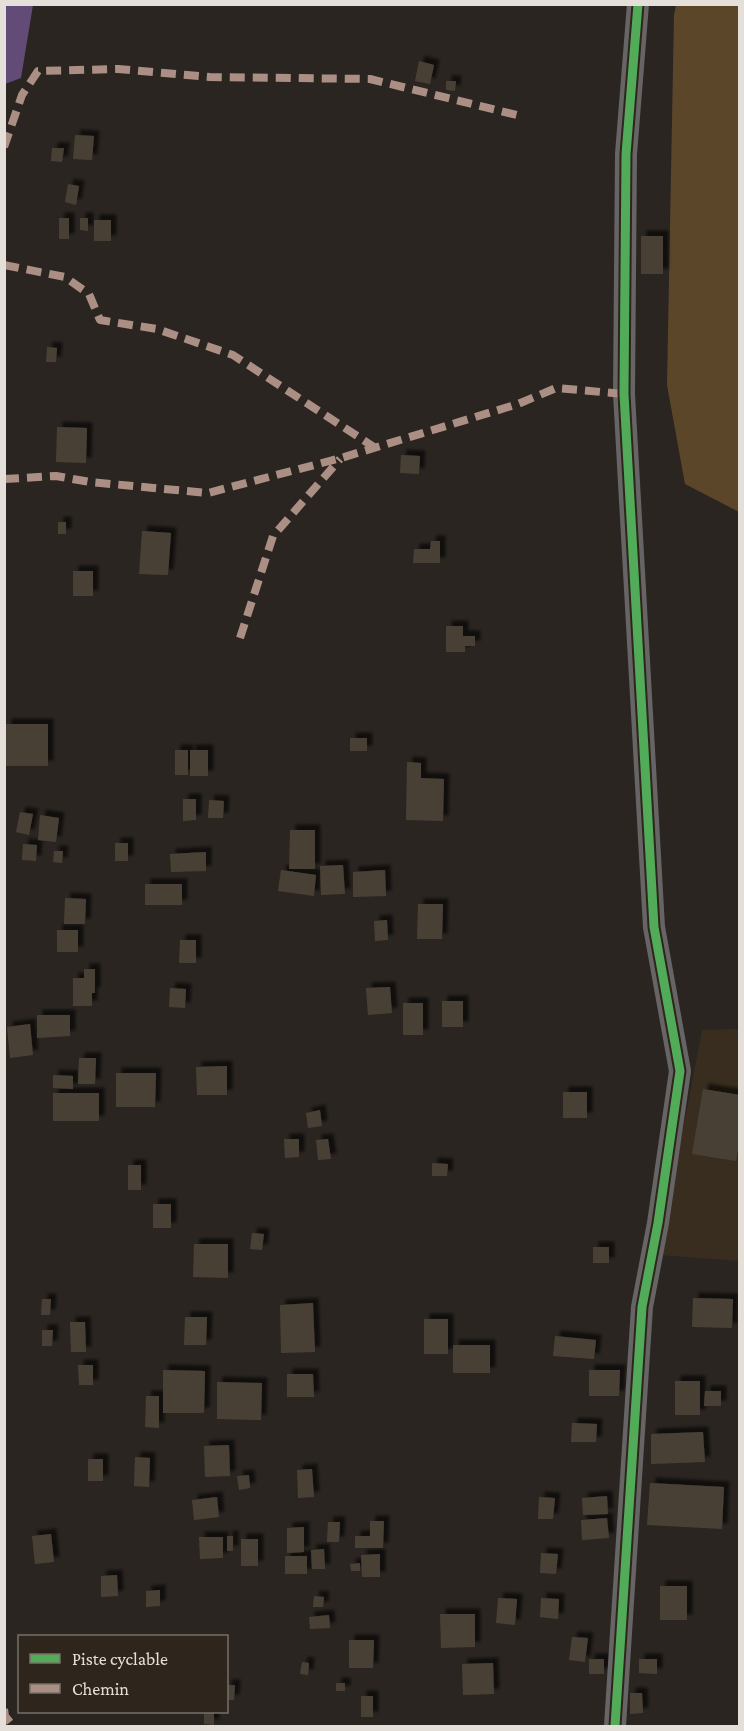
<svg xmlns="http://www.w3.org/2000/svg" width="744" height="1731" font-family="'Crimson Pro',serif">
<defs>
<filter id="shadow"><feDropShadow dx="5.5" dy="-5.5" stdDeviation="1.5" flood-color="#0009"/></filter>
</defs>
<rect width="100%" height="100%" fill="#2a2520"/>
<path fill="#382d1e" d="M739,1029V1261L659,1255L702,1030Z"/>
<path fill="#5b462a" d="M676,5H739V512L685,484L667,385L674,15Z"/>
<path fill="#624b77" d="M5,4L33,5L21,78L5,84Z"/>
<path fill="#4a4136" filter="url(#shadow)" d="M419,61L434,65L430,84L415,81Z
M446,81H456L455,91L446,90Z
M75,135L94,136L92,160L73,159Z
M52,148H64L62,162L51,161Z
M68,184L79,186L76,205L65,202Z
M59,218H69V239H59Z
M80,218H88V231L80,230Z
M94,220H111V241H94Z
M641,236H663V274H641Z
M47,347L57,348L56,362H46Z
M57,427L87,428L86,463L56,462Z
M401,455L420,456L419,474L400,473Z
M58,522H66V534H58Z
M142,531L171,533L168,575L139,574Z
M431,541H440V563H413L414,549H430Z
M73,571H93V596H73Z
M446,626H463V636H475V646H465V652H446Z
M6,724H48V766H6Z
M350,738H367V751H350Z
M175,750H188V775H175Z
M190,750H208V776H190Z
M407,762L421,763V778L444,779L443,821L406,820Z
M183,799H196V820L183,821Z
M209,800L224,801L223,818H208Z
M20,812L33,814L29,835L16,832Z
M40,815L59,818L56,842L38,840Z
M290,830H315V869H289Z
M115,843H128V861H115Z
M23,844L37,845L36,861L22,860Z
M54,851H63L62,863L53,862Z
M206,852V871L171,872L170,854Z
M343,865L345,894L321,895L320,866Z
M281,870L316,875L314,896L278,891Z
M385,870L386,896L353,897V872Z
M145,884H182V905H145Z
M65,898L86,899L85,924H64Z
M418,904H443L442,939H417Z
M387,920L388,940L375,941L374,921Z
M57,930H78V952H57Z
M180,940H196V963H179Z
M84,969H95V993H92V1006H73V978H84Z
M390,987L392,1013L368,1015L366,988Z
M170,988L186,989L185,1008L169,1007Z
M442,1001H463V1027H442Z
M403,1003H423V1035H403Z
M37,1015H70V1036L37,1038Z
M30,1024L33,1055L10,1058L7,1027Z
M79,1058H96L95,1084H78Z
M227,1066V1095H197L196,1067Z
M116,1073H156L155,1107H116Z
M53,1075L73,1076V1089L53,1088Z
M703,1089L740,1095V1138L736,1161L692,1154Z
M563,1092H587V1118H563Z
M53,1093H99V1121H53Z
M320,1110L322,1126L308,1128L306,1113Z
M284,1139H299V1157L285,1158Z
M328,1139L331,1159L318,1160L316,1140Z
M432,1163L448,1164L447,1176H432Z
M128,1165H141V1190H128Z
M153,1204H171V1228H153Z
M252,1233L264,1234L262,1250L250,1249Z
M194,1244H228V1278L193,1277Z
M593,1247H609V1263H593Z
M693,1298L733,1299L732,1328L692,1327Z
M42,1299H51L50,1315H41Z
M313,1303L315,1352L281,1353L280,1305Z
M185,1317H207L206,1345H184Z
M424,1319H448V1354H424Z
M70,1322H85L86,1352H71Z
M42,1330H53L52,1346H42Z
M555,1336L596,1340L594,1359L553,1356Z
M453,1345H490V1373H453Z
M78,1365H93V1385H79Z
M163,1370L205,1371L204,1413H163Z
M589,1370H620L619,1396H589Z
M287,1374H313L314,1397H287Z
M675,1381H700V1415H675Z
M217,1382L262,1383L261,1420L217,1419Z
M705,1391H721V1406H704Z
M146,1396H159V1428L145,1427Z
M572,1423L597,1424L596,1442H571Z
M703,1432L705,1462L651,1464V1434Z
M229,1445L230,1476L205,1477L204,1446Z
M135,1457L150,1458L149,1487L134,1486Z
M88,1459H103V1481H88Z
M312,1469L314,1497L298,1498L297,1470Z
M249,1475L250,1488L239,1490L237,1476Z
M650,1483L724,1487L722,1529L647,1525Z
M607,1496L608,1514L583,1515L582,1498Z
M217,1497L219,1517L194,1520L192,1500Z
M539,1497L555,1498L553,1519H538Z
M607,1518L609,1538L582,1540L581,1520Z
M370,1521H384L383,1548H355V1536H370Z
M328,1522H340L339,1542H327Z
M304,1527V1552L287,1553V1528Z
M51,1534L54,1562L35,1564L32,1536Z
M227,1536H233V1551H227Z
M199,1537H223V1558L200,1559Z
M241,1539H258V1566H241Z
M324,1549L325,1569H312L311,1550Z
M541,1553L558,1554L556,1574L540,1573Z
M380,1554V1577H362L361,1555Z
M285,1556H307V1574H285Z
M360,1563V1571H351L350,1564Z
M117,1575L118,1596L101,1597V1576Z
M660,1586H687V1620H660Z
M160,1590V1606L146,1607V1591Z
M314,1596L324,1597L323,1607H313Z
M498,1598L517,1599L515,1625L496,1623Z
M541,1598L559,1599L558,1619L540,1617Z
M440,1614H475V1647L441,1648Z
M329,1615L330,1628L310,1629L309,1617Z
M572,1637L588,1638L585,1662L569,1660Z
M349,1640H374L373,1668H349Z
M589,1659H604V1674H589Z
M639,1659H657V1674L639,1673Z
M302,1662L309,1663L308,1675L300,1674Z
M493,1663L494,1694L463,1695L462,1664Z
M336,1683H345V1691H336Z
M226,1685H235L234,1700H226Z
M630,1693H642L643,1713L630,1714Z
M361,1696H373V1717H361Z
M204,1712H214V1725L204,1724Z"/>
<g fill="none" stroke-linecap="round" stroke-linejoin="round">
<path stroke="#666465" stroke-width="22" d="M615,1726L642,1307L658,1223L680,1071L654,927L624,394L626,154L638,4"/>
<path stroke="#ac8f84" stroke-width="8" stroke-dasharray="15 8" stroke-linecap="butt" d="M4,147L22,95L38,71L118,69L210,77L370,79L517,115
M4,265L65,277L89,294L100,320L157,329L233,355L374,447
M4,479L56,476L90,482L208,493L341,458L518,404L556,388L624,394
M240,638L273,536L340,459
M4,1709L5,1716L13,1726"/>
<g stroke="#2e261c" stroke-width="13">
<path id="cycleway" d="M615,1726L642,1307L658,1223L680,1071L654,927L624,394L626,154L638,4"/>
</g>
<use href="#cycleway" stroke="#51ab58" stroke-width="9"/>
</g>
<rect width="744" height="1731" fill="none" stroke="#e4dfd8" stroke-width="12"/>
<rect x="18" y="1635" width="210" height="78" fill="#2e261c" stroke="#777067" stroke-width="1.5"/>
<rect x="30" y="1654" width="30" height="9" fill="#51ab58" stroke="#777067" stroke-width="1.5"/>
<text x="72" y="1665" font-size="18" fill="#e4dfd8">Piste cyclable</text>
<rect x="30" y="1684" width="30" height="9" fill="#ac8f84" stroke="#777067" stroke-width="1.5"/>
<text x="72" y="1695" font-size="18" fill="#e4dfd8">Chemin</text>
</svg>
